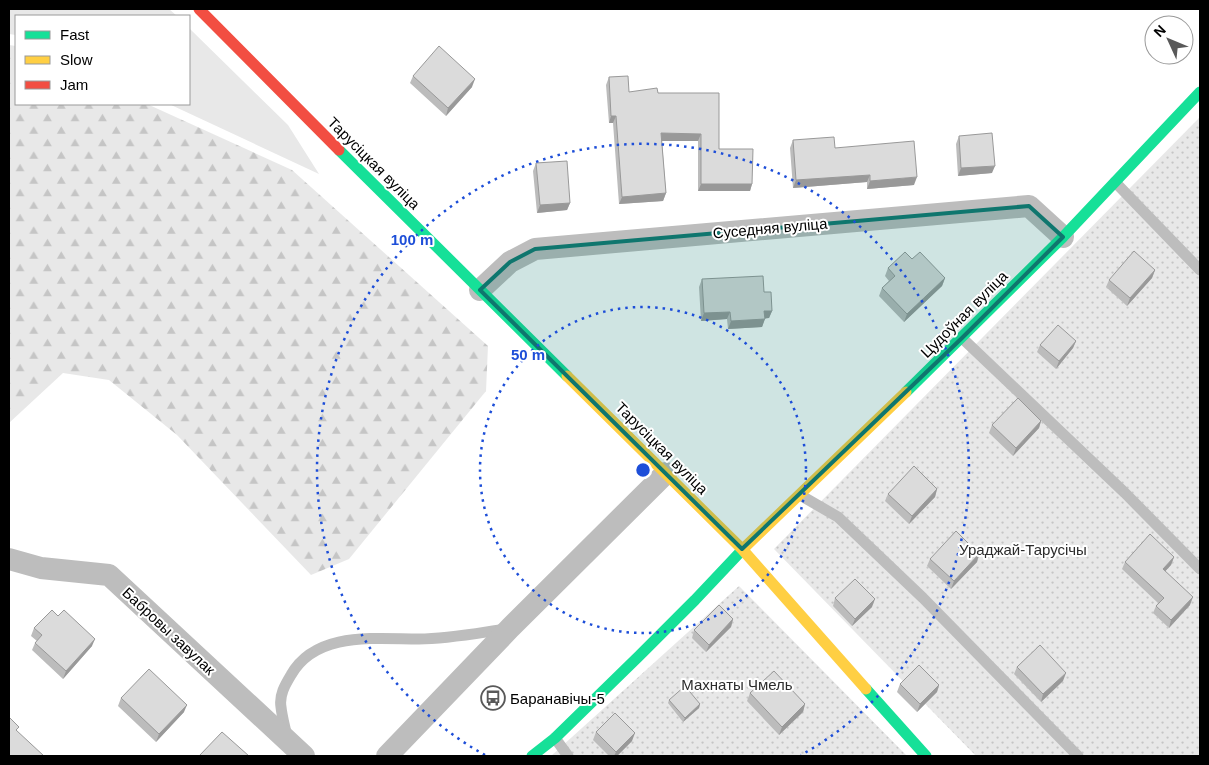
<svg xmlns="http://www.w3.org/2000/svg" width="1209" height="765" font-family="Arial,sans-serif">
<defs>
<pattern id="forest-firs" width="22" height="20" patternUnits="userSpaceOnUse" patternTransform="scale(1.25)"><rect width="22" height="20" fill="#e8e8e8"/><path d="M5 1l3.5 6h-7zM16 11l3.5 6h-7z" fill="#c5c5c5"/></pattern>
<pattern id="park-dots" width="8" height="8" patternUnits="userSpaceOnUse" patternTransform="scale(1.25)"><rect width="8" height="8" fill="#e8e8e8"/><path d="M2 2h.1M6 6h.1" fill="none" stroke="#c5c5c5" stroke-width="1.8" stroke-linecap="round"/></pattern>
</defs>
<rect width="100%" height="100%" fill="#fff"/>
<path fill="#e8e8e8" d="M9,9H169L177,16H16V35L9,34Z
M189,28L288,125L319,174L169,104H189Z"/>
<path fill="url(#forest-firs)" d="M9,45L16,46V104H147L292,170L488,346L486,391L349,559L311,575L177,435L109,380L63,373L9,423Z"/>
<path fill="url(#park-dots)" d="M1200,117V756H976L774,549Z
M739,586L907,756H551Z"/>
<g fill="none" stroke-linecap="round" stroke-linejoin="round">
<path stroke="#bdbdbd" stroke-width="11" d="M1115,182L1200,270
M962,338L1125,493L1200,569
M800,495L838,517L923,598L1078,756
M287,737C285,727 282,717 281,707C279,695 285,685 291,675C316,631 375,639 419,639C448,639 478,633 506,629
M555,738L568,756"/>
<path stroke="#bdbdbd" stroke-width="22" d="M480,290L510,262L535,249L1029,206L1063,237
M9,559L41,568L109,575L304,756
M387,756L510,628L666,473"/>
<path stroke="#16e098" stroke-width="11" d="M339,150L567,376
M906,392L1063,237L1200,92
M866,689L926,756
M532,756L555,738L639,656L695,600L745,547"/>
<path stroke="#ffcf43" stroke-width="11" d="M567,376L742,549L866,689
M745,547L906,392"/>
<path stroke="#f24e42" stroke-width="11" d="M199,9L339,150"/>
</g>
<path fill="#bcbcbc" d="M413,76L472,87L446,116L410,83Z
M609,77L629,92L658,93L719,149L752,184L750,191H698V141H662L666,193L663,201L619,204L613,123H609L606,85Z
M959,136L992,173L958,176L956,144Z
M793,140L835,148L914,185L867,189V182L793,188L790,148Z
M536,163L570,203L567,210L537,213L533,171Z
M912,259L945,278L942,286L904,322L879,296L882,288L889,281L885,276L888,268Z
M1155,270L1152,278L1127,306L1106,287L1109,280Z
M702,279L764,292L772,311L769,318H765L762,327L728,329L727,319L701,321L699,287Z
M1076,341L1073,348L1056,369L1037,352L1040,345Z
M1041,421L1039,428L1013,456L989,433L992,425Z
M937,489L935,497L909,524L885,501L888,494Z
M979,554L977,562L951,589L927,566L930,559Z
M1174,557L1171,565L1165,571L1190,605L1169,628L1153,613L1156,606L1158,603L1122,569L1125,562Z
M835,598L872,607L852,626L833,606Z
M733,619L731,627L706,652L692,638L694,630Z
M34,628L92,646L63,679L32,650L35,643L37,641L31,636Z
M1017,667L1063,681L1041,702L1014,674Z
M900,684L939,685L937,692L917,712L897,692Z
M750,693L805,704L803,712L779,735L747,701Z
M121,698L184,712L156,742L118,706Z
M669,700L700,704L699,708L683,722L668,703Z
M596,732L632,741L617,756H609L593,740Z"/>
<path fill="#999" d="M475,79L472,87L446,116L448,108Z
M611,116H616L613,123H609Z
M661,133L701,134L698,141H658Z
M995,166L992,173L958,176L961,168Z
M870,175L867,182L793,188L796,180Z
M917,177L914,185L867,189L870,181Z
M701,184H752L750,191H698Z
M666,193L663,201L619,204L622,197Z
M570,203L567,210L537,213L540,205Z
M1155,270L1152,278L1127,306L1130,298Z
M945,278L942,286L904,322L907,314Z
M764,311H772L769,318L762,319Z
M730,312L727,319L701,321L704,313Z
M765,319L762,327L728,329L731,321Z
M1076,341L1073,348L1056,369L1059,361Z
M1041,421L1039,428L1013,456L1016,448Z
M937,489L935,497L909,524L912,516Z
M979,554L977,562L951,589L954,581Z
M1174,557L1171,565L1160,577L1163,569Z
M1193,597L1190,605L1169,628L1171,620Z
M875,599L872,607L852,626L855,619Z
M733,619L731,627L706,652L709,645Z
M95,639L92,646L63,679L66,671Z
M1066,673L1063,681L1041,702L1043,694Z
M939,685L937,692L917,712L920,704Z
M700,704L699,708L683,722L685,718Z
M805,704L803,712L779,735L782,727Z
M187,705L184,712L156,742L159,734Z
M635,733L632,741L617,756H614L616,752Z"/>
<path fill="#dbdbdb" stroke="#999" d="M439,46L475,79L448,108L413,76Z
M628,76L629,92L657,88L658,93H719V149H753L752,184H701V134L661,133L666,193L622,197L616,116H611L609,77Z
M992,133L995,166L961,168L959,136Z
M834,137L835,148L914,141L917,177L870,181V175L796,180L793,140Z
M567,161L570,203L540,205L536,163Z
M1134,251L1155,270L1130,298L1109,280Z
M905,252L912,259L920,252L945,278L907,314L882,288L895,276L888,268Z
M763,276L764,292H771L772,311H764L765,319L731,321L730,312L704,313L702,279Z
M1058,325L1076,341L1059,361L1040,345Z
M1018,398L1041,421L1016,448L992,425Z
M914,466L937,489L912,516L888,494Z
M956,531L979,554L954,581L930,559Z
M1150,534L1174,557L1163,569L1193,597L1171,620L1156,606L1164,598L1125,562Z
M855,579L875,599L855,619L835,598Z
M719,605L733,619L709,645L694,630Z
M52,610L58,616L64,610L95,639L66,671L35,643L42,635L34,628Z
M1040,645L1066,673L1043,694L1017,667Z
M919,665L939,685L920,704L900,684Z
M149,669L187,705L159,734L121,698Z
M774,671L805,704L782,727L750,693Z
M685,686L700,704L685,718L669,700Z
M615,713L635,733L616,752L596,732Z
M9,717L19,727L16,730L44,756H9Z
M222,732L249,756H199Z"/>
<path fill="#0f766e" fill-opacity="0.2" stroke="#0f766e" stroke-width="4" stroke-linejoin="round" d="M1029,206L1063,237L962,338L742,549L480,290L510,262L535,249Z"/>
<g fill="none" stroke="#1d4ed8" stroke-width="2.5" stroke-dasharray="2.5 5">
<circle cx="643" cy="470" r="163"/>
<path d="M485 755A326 326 0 1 1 801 755"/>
</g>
<defs>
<g id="bus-ring" transform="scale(1.25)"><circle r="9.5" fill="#fff" stroke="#595959" stroke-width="1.5"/><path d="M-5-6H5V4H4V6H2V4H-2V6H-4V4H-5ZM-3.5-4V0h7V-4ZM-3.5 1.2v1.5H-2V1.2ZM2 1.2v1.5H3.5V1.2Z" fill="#595959"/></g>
</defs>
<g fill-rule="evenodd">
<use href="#bus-ring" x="493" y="698"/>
</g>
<g text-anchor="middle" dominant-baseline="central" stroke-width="4" stroke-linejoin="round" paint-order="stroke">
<g font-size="15" fill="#000" stroke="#fff">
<text transform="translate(374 163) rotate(45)">Тарусіцкая вуліца</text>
<text transform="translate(770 228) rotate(-5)">Суседняя вуліца</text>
<text transform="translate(964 314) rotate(-45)">Цудоўная вуліца</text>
<text transform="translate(662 448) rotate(45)">Тарусіцкая вуліца</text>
<text transform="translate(169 631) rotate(43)">Бабровы завулак</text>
</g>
<g font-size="15" fill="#2c2c2c" stroke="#fff">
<text x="1023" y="549">Ураджай-Тарусічы</text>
<text x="737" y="684">Махнаты Чмель</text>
</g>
<g font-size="15" fill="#000" stroke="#fff" text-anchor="start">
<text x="510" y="698">Баранавічы-5</text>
</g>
</g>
<circle cx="643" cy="470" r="8" fill="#1d4ed8" stroke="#fff" stroke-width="2.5"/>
<g font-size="15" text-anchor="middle" font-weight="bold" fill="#1d4ed8" stroke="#fff" stroke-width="4" stroke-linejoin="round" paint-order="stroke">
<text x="412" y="245">100 m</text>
<text x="528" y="360">50 m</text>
</g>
<rect width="1209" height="765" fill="none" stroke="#000000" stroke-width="20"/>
<rect x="15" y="15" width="175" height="90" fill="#ffffff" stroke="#999999"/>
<rect x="25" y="31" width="25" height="8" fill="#16e098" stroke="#999999"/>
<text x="60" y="40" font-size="15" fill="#000000">Fast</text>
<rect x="25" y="56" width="25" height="8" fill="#ffcf43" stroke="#999999"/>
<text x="60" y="65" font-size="15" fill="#000000">Slow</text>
<rect x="25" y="81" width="25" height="8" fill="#f24e42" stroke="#999999"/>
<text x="60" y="90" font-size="15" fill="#000000">Jam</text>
<g transform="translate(1169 40) rotate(314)"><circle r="24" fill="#ffffff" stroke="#999999"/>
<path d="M0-4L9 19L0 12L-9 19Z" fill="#595959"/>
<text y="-8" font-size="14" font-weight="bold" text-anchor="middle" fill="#000000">N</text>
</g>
</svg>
